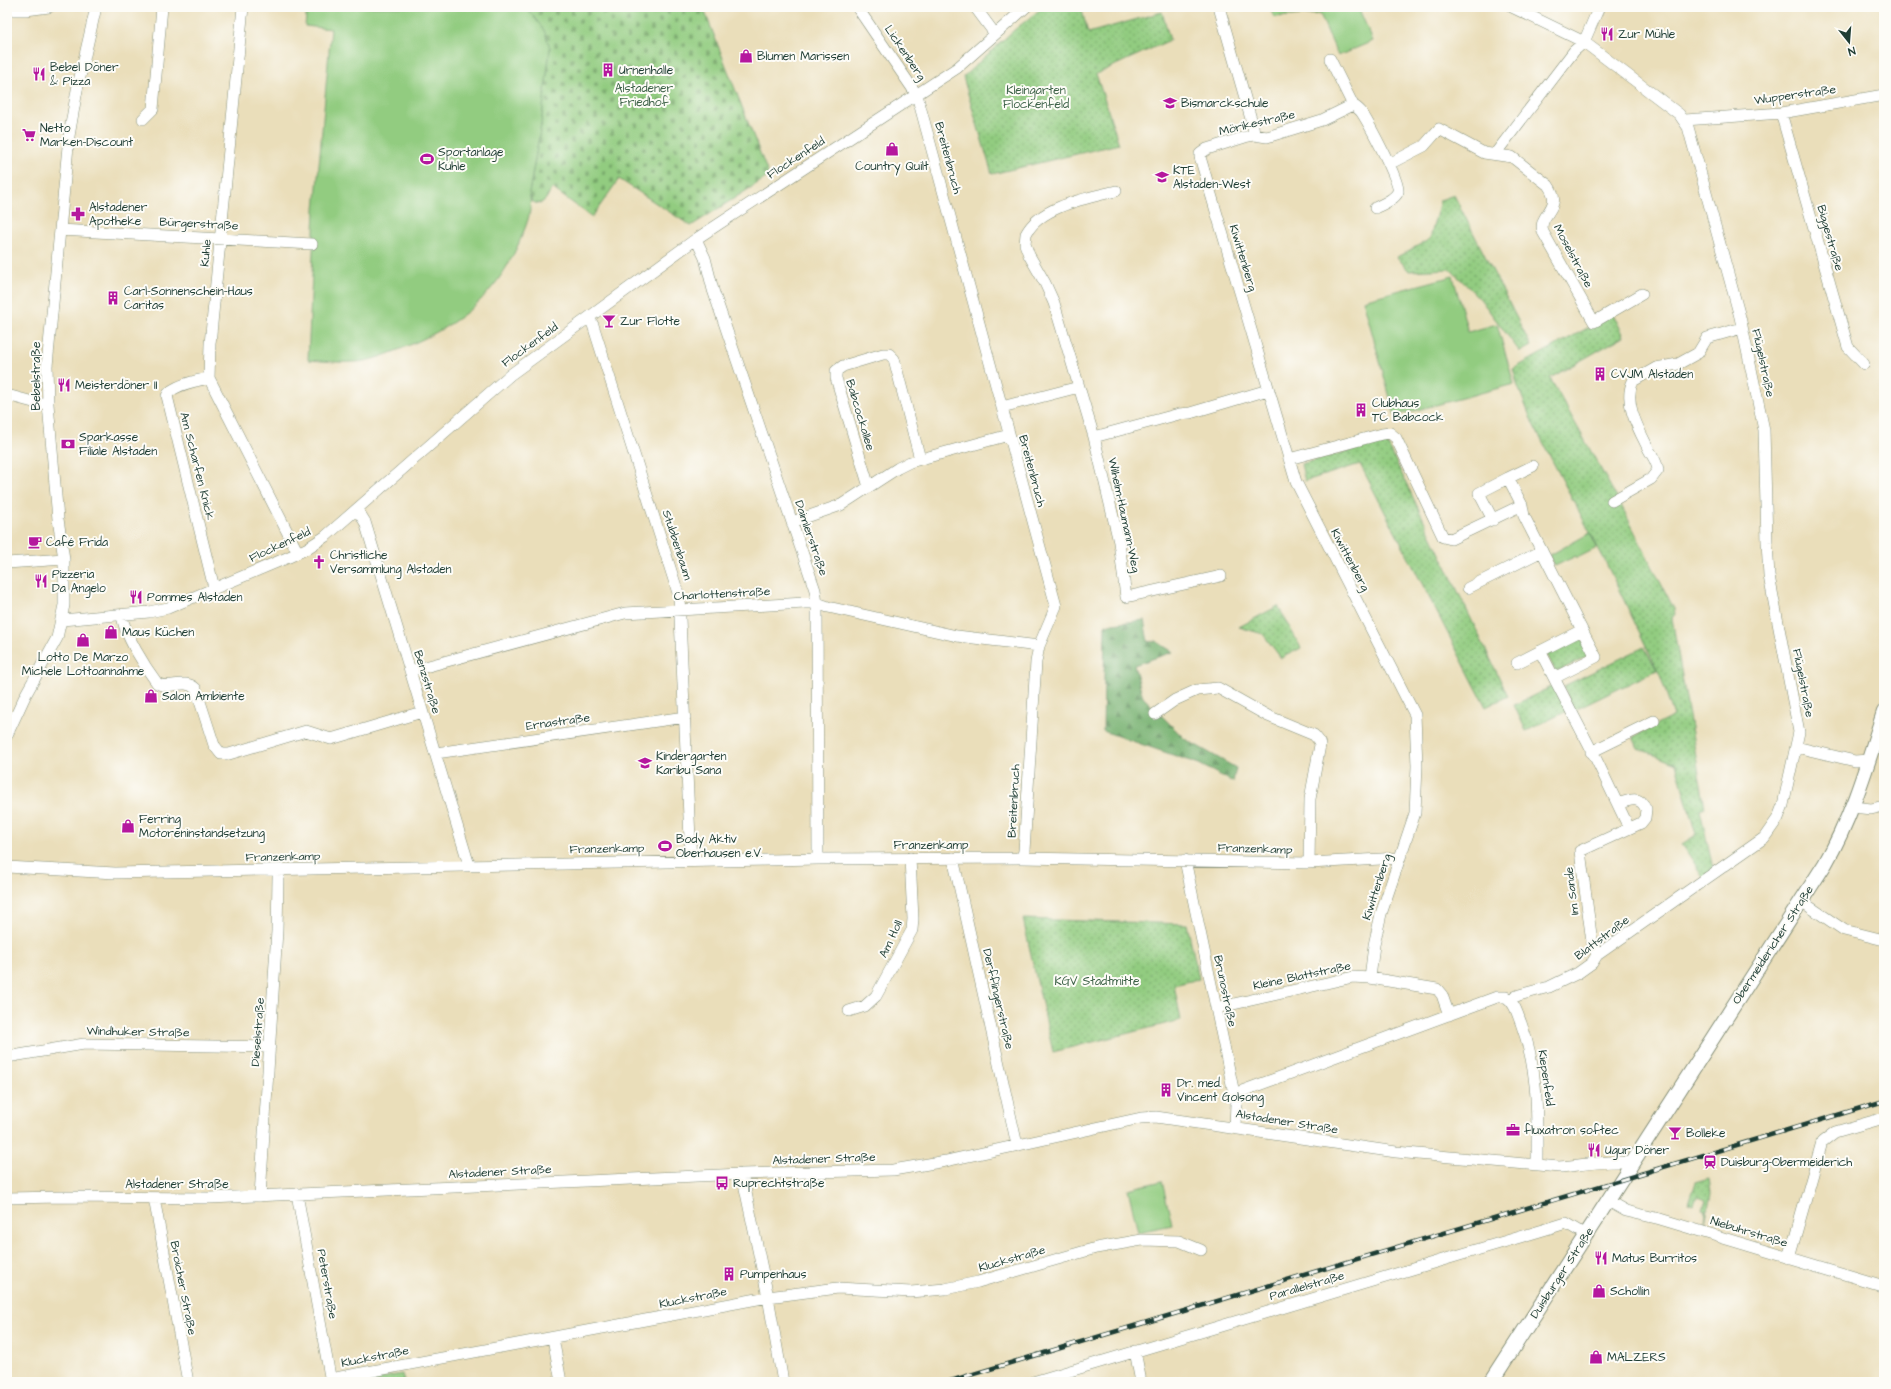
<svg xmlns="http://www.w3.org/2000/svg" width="1891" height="1389" font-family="'Architects Daughter',sans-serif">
<defs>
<pattern id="grass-dots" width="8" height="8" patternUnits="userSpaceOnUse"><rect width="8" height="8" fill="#92cc80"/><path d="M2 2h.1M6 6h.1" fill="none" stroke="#77a76a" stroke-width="1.8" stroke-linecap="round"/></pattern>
<pattern id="forest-firs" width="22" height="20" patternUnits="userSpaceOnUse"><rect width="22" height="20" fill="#75b06e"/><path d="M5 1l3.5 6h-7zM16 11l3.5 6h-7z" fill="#5f905b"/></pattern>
<pattern id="cemetery-stones" width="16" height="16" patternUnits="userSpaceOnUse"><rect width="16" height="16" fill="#92cc80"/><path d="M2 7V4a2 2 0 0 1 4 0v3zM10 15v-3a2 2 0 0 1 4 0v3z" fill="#77a76a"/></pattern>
</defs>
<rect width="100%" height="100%" fill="#fdfcf7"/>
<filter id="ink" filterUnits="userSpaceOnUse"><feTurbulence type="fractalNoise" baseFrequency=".025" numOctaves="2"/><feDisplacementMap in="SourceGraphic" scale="8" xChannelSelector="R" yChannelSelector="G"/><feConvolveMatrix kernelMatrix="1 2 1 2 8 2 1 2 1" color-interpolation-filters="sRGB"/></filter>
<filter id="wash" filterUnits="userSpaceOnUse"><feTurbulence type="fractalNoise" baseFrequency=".012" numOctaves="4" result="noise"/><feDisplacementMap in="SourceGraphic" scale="16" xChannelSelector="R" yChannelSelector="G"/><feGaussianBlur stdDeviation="0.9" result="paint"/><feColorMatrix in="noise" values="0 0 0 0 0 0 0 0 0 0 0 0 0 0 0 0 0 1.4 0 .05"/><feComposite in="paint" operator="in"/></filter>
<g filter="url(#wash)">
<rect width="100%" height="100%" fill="#eadeba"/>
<path fill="url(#grass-dots)" stroke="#58845a" d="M1043,7H1081L1088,33L1162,12L1170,40L1096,74L1119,144L992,174L963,77L1013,31Z
M1454,195L1531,346L1520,352L1481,300L1450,269L1409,271L1397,257L1430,239L1440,200Z
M1613,314L1624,336L1550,378L1622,507L1674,609L1675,614L1672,618L1705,808L1700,810L1714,873L1705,880L1682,844L1696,835L1676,764L1638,748L1633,737L1674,716L1660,675L1605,561L1533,424L1517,384L1513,369Z
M1386,441L1508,696L1486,707L1360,464L1305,481L1301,464Z
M1278,606L1301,648L1281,658L1263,634L1239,627Z
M1579,636L1589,652V656L1558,671H1555L1547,654Z
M1644,647L1657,670L1573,711L1564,686Z
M1553,686L1567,711L1526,731L1514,705Z
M1023,919L1187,924L1199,979L1174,985L1181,1020L1053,1052Z
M1709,1178L1711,1193L1705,1223L1706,1210L1703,1209L1706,1199L1697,1196L1694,1205L1688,1203L1695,1182Z"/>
<path fill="url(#forest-firs)" stroke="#4a7651" d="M1144,620L1148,642L1156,641L1173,652L1134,665L1143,697L1185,739L1236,768L1233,782L1199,764L1103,731L1105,625Z"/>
<path fill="url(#cemetery-stones)" stroke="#58845a" d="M521,7H703L769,176L691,226L619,179L592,217L552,188L546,199L540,204L532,202L529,193L541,125L550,48Z"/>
<path fill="#92cc80" stroke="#58845a" d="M307,7H521L530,12L544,30L550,48L541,125L529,193C534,211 525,228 518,245C493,301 453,328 398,350C385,355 368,362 354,362C339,363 323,361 308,360L315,210L331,29L305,26Z
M1269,7H1358L1373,41L1338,56L1320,14L1274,17Z
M1453,276L1468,332L1497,324L1514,384L1395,416L1363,300Z
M1590,533L1597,548L1577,558L1576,556L1555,566L1550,555Z
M1162,1181L1172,1225L1138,1232L1128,1189Z
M402,1374L404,1382H359Z"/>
</g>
<g filter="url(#ink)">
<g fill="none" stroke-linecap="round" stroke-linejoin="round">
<g stroke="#848e77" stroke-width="12">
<path id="minor" d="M243,7L210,344L209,378L298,553
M857,7L917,95L1056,606L1039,646L1036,662L1024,851L1022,858
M975,7L995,34
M1219,7L1253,126L1254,135
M7,10H26L49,7
M1330,59L1353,105L1322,120L1267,137L1254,135L1245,137L1207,149L1200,154V157L1296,482L1415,715L1417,766L1415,813L1381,914L1374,945L1370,978
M1353,105C1356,107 1360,110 1362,113C1369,124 1401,183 1398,192C1394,200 1383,204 1375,208
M1781,113L1848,347L1864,364
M143,119L153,109L162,7
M1685,120L1781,113L1884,95
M1495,154L1574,51L1584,42L1599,7
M1389,164L1424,146L1439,129L1484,153L1512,157L1548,185C1565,209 1537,213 1543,232L1594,322L1642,294
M1116,191C1088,198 1040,206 1026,234L1025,244L1029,255L1045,283L1054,303L1094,437L1119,542L1126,597L1221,576
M60,230L312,244
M696,239L705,258L713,290L815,590L817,603L818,859
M589,318L593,325L679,596L691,861
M209,378C199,380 170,386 167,396L214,588
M7,395L33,402L48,404
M1002,407L1079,387
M1094,437L1179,414L1190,413L1268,390
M1289,459L1382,434L1390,433L1396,438L1441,533L1443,537L1451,539L1522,505L1524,516L1582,630L1517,663
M1508,478L1533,466
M869,487L836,378V371L843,366L883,354H889L894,359L920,459
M1612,501L1651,479L1658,470C1657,461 1652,456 1648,448C1638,428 1623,402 1633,381L1656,368L1678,364L1698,353L1707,338L1742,328
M357,509L365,522L469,865
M1493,520L1479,493L1508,478L1522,505
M792,522L841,505L898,468L910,462L1009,435
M7,563L64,559
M1468,588L1542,551
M122,615C124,634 145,667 157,683C169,691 184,677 196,689L214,745L221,754H229L306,731L331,739L422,712
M62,620L149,612L168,608L289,557L306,549L326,536L510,375L696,239L957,68L1026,7
M1540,651L1596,759L1629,828
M410,671L625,613L805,603H817L828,607L957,636L1039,646
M1554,678L1596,657L1582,630
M1155,714L1175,700L1197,690L1218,688L1268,716L1314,735L1319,741L1320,745L1310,799L1309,863
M7,735L26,694L57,638L64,605V559L58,519L48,404L47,366L69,136L77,90L96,7
M1796,747L1855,761L1869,760
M1591,752L1654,721
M436,753L685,717
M1853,807L1871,809L1884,806
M953,858L1017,1145
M1185,860L1236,1103L1235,1127
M7,867L115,873L818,859L1022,858L1309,863L1399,858
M1801,901L1844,930L1884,940
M1597,955L1592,942L1580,851L1641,823L1645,818L1646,809C1640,795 1629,800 1618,804
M1510,999L1519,995L1549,987L1578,973L1592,963L1597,955L1764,838L1778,818L1783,805L1799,732L1769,576L1767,542L1764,430L1740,317L1688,127L1679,114L1584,42L1512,7
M1216,1008L1353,977L1370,978L1437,989L1442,995L1449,1015
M849,1011L865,1006L876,996L912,930L913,919L910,858
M7,1057L84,1044L270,1047
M1234,1094L1497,997H1506C1515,1003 1517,1013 1521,1023C1539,1072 1537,1114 1537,1164
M742,1174L768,1297L783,1382
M297,1194L331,1382
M260,1196L277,931L278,878L281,870
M7,1198L61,1197L210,1198L742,1174L893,1170L946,1161L1141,1118L1156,1117L1396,1152L1559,1167C1575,1166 1621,1158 1632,1164
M154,1198L188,1382
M1608,1201L1626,1211L1660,1219L1884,1286
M1789,1258L1822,1142L1835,1132L1884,1118
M553,1338L561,1382
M1135,1351L1141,1382
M330,1379L768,1297L838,1288L911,1292L945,1289L978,1282L1096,1248L1142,1240L1179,1241L1201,1250
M1033,1382L1550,1228L1566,1223L1586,1235"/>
</g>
<g stroke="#848e77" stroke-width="16">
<path id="major" d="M1491,1382L1825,864C1852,817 1867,765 1884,712"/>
</g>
<use href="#minor" stroke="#fff" stroke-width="11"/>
<use href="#major" stroke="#fff" stroke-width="14"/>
<g stroke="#1f3d34" stroke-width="4.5">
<path id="rail" d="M947,1382L1884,1101"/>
</g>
<use href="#rail" stroke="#fdfcf7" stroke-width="3" stroke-dasharray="9" stroke-linecap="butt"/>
</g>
</g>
<defs>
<g id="restaurant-bare" transform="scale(1.08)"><path d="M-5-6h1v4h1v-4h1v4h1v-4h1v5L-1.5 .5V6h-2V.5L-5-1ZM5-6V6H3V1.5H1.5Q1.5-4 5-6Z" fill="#b5179e" stroke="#fdfcf7" stroke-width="2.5" paint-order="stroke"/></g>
<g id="shop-bare" transform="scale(1.08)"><path d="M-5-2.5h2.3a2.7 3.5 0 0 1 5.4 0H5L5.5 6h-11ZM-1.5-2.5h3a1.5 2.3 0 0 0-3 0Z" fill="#b5179e" stroke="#fdfcf7" stroke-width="2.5" paint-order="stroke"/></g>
<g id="building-bare" transform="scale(1.08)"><path d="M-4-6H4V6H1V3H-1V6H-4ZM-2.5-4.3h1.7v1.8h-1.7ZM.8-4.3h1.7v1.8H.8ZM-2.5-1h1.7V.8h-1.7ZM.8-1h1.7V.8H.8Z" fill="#b5179e" stroke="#fdfcf7" stroke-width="2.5" paint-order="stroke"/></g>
<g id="school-bare" transform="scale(1.08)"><path d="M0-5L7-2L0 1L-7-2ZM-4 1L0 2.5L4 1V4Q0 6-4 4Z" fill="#b5179e" stroke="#fdfcf7" stroke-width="2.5" paint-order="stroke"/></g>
<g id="supermarket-bare" transform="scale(1.08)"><path d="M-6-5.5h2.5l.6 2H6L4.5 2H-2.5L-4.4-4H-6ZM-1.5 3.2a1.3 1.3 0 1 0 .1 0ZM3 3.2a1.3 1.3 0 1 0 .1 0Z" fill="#b5179e" stroke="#fdfcf7" stroke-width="2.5" paint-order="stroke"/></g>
<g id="stadium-bare" transform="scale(1.08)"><path d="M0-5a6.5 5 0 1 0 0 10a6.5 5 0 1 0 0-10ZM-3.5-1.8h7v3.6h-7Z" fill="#b5179e" stroke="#fdfcf7" stroke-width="2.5" paint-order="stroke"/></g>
<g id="pharmacy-bare" transform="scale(1.08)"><path d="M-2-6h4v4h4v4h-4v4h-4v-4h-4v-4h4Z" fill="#b5179e" stroke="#fdfcf7" stroke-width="2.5" paint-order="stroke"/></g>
<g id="bar-bare" transform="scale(1.08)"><path d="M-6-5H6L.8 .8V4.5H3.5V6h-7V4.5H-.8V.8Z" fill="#b5179e" stroke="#fdfcf7" stroke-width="2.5" paint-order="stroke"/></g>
<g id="bank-bare" transform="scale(1.08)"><path d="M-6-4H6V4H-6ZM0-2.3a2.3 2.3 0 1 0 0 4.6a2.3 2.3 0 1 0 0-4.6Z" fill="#b5179e" stroke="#fdfcf7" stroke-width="2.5" paint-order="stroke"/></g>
<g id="cafe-bare" transform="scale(1.08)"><path d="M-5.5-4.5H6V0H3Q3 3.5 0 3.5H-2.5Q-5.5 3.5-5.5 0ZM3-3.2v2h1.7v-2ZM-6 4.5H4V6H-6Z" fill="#b5179e" stroke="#fdfcf7" stroke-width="2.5" paint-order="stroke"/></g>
<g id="church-bare" transform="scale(1.08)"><path d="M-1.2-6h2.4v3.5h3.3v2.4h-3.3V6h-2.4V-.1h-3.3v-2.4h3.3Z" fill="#b5179e" stroke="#fdfcf7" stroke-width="2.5" paint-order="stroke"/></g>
<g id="office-bare" transform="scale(1.08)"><path d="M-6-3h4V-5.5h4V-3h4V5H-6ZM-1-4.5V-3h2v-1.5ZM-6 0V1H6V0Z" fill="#b5179e" stroke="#fdfcf7" stroke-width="2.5" paint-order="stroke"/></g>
<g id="station-bare" transform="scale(1.08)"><path d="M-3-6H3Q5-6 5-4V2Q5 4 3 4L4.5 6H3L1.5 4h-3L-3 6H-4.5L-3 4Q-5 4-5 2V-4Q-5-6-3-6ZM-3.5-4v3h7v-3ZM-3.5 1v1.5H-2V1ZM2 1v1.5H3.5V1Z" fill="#b5179e" stroke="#fdfcf7" stroke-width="2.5" paint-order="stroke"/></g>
<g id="bus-bare" transform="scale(1.08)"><path d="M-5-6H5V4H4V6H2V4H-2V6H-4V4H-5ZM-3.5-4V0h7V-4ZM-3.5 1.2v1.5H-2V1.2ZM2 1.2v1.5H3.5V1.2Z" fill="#b5179e" stroke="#fdfcf7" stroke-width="2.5" paint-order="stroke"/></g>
</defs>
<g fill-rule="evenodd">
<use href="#restaurant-bare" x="1607" y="34"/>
<use href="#shop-bare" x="746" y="56"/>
<use href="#building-bare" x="608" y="70"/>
<use href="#restaurant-bare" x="39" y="74"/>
<use href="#school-bare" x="1170" y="103"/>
<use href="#supermarket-bare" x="29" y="135"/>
<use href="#shop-bare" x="892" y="149"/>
<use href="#stadium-bare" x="427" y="159"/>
<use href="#school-bare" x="1162" y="177"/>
<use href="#pharmacy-bare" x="78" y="214"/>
<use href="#building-bare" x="113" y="298"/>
<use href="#bar-bare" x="609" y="321"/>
<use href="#building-bare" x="1600" y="374"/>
<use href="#restaurant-bare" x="64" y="385"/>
<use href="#building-bare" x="1361" y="410"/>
<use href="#bank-bare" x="68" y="444"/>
<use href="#cafe-bare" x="35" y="542"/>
<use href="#church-bare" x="319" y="562"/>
<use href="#restaurant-bare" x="41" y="581"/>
<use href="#restaurant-bare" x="136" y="597"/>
<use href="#shop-bare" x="111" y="632"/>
<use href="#shop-bare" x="83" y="640"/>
<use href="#shop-bare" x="151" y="696"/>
<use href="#school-bare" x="645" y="763"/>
<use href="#shop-bare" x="128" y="826"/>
<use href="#stadium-bare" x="665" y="846"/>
<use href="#building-bare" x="1166" y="1090"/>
<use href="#office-bare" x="1513" y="1130"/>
<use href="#bar-bare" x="1675" y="1133"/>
<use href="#restaurant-bare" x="1594" y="1150"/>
<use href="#station-bare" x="1710" y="1162"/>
<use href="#bus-bare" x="722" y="1183"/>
<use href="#restaurant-bare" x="1601" y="1258"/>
<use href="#building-bare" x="729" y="1274"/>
<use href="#shop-bare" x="1599" y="1291"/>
<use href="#shop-bare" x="1596" y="1357"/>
</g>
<g text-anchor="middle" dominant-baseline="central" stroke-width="4" stroke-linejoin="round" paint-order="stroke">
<g font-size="12" fill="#1f3d34" stroke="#fdfcf7" text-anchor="start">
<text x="1618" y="34">Zur Mühle</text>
<text x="757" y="56">Blumen Marissen</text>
<text x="50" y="67">Bebel Döner<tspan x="50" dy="14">&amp; Pizza</tspan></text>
<text x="619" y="70">Urnenhalle</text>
<text x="1181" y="103">Bismarckschule</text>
<text x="40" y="128">Netto<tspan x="40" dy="14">Marken-Discount</tspan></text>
<text x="438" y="152">Sportanlage<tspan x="438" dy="14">Kuhle</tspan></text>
<text x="892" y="166" text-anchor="middle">Country Quilt</text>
<text x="1173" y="170">KTE<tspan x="1173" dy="14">Alstaden-West</tspan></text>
<text x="89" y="207">Alstadener<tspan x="89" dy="14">Apotheke</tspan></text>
<text x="124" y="291">Carl-Sonnenschein-Haus<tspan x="124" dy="14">Caritas</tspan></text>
<text x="620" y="321">Zur Flotte</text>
<text x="1611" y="374">CVJM Alstaden</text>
<text x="75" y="385">Meisterdöner II</text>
<text x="1372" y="403">Clubhaus<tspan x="1372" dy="14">TC Babcock</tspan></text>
<text x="79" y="437">Sparkasse<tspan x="79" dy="14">Filiale Alstaden</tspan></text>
<text x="46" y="542">Café Frida</text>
<text x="330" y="555">Christliche<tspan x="330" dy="14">Versammlung Alstaden</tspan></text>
<text x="52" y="574">Pizzeria<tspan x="52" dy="14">Da Angelo</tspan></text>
<text x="147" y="597">Pommes Alstaden</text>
<text x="122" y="632">Maus Küchen</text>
<text x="83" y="657" text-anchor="middle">Lotto De Marzo<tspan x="83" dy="14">Michele Lottoannahme</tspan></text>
<text x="162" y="696">Salon Ambiente</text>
<text x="656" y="756">Kindergarten<tspan x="656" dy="14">Karibu Sana</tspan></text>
<text x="139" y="819">Ferring<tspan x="139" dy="14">Motoreninstandsetzung</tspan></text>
<text x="676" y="839">Body Aktiv<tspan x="676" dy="14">Oberhausen e.V.</tspan></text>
<text x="1177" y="1083">Dr. med.<tspan x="1177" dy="14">Vincent Golsong</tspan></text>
<text x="1524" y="1130">fluxatron softec</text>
<text x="1686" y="1133">Bolleke</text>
<text x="1605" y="1150">Ugur Döner</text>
<text x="1721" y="1162">Duisburg-Obermeiderich</text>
<text x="733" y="1183">Ruprechtstraße</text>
<text x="1612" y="1258">Matus Burritos</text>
<text x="740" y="1274">Pumpenhaus</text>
<text x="1610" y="1291">Schollin</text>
<text x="1607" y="1357">MALZERS</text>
</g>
<g font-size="12" fill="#1f3d34" stroke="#fdfcf7">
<text transform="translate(905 53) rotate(56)">Lickenberg</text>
<text transform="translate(1795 95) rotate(-8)">Wupperstraße</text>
<text transform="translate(1257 123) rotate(-13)">Mörikestraße</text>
<text transform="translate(796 158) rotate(-33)">Flockenfeld</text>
<text transform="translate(948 158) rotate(75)">Breitenbruch</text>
<text transform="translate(199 224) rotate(3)">Bürgerstraße</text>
<text transform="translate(1830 238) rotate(74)">Biggestraße</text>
<text transform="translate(206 253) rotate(-85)">Kuhle</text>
<text transform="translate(1573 256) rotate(62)">Moselstraße</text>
<text transform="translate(1243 258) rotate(73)">Kiwittenberg</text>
<text transform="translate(530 345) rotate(-36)">Flockenfeld</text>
<text transform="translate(1763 363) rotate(78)">Flügelstraße</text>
<text transform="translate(36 376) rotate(-90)">Bebelstraße</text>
<text transform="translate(860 415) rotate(73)">Babcockallee</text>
<text transform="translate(197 466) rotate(76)">Am Scharfen Knick</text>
<text transform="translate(1032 471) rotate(75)">Breitenbruch</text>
<text transform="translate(1124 515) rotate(78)">Wilhelm-Haumann-Weg</text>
<text transform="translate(811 538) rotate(71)">Daimlerstraße</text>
<text transform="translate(280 545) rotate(-25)">Flockenfeld</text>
<text transform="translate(677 545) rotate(72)">Stubbenbaum</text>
<text transform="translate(1350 560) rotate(62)">Kiwittenberg</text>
<text transform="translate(722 594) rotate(-3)">Charlottenstraße</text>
<text transform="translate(427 682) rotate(73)">Benzstraße</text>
<text transform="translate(1803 683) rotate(79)">Flügelstraße</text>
<text transform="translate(558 722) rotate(-8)">Ernastraße</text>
<text transform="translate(1014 801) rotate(-87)">Breitenbruch</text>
<text x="931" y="845">Franzenkamp</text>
<text transform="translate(607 849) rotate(-1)">Franzenkamp</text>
<text transform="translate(1255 849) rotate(2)">Franzenkamp</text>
<text transform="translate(283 857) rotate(-1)">Franzenkamp</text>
<text transform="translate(1377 887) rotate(-72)">Kiwittenberg</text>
<text transform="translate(1572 891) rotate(-97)">Im Sande</text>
<text transform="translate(1602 938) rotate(-37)">Blattstraße</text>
<text transform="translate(891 939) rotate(-65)">Am Holl</text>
<text transform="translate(1773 945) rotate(-57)">Obermeidericher Straße</text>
<text transform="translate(1302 976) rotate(-12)">Kleine Blattstraße</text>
<text transform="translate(1225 991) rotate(78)">Brunostraße</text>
<text transform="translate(998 999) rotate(77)">Derfflingerstraße</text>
<text transform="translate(138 1032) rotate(1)">Windhuker Straße</text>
<text transform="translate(258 1032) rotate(-86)">Dieselstraße</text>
<text transform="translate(1546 1078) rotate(82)">Kiepenfeld</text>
<text transform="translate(1287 1122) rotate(9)">Alstadener Straße</text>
<text transform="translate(824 1159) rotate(-2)">Alstadener Straße</text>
<text transform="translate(500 1172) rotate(-3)">Alstadener Straße</text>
<text x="177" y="1184">Alstadener Straße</text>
<text transform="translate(1749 1232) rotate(17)">Niebuhrstraße</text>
<text transform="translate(1012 1259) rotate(-16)">Kluckstraße</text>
<text transform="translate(1562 1273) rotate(-57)">Duisburger Straße</text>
<text transform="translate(327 1284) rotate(80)">Peterstraße</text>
<text transform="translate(1307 1286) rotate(-16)">Parallelstraße</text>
<text transform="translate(183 1288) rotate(79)">Broicher Straße</text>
<text transform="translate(693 1298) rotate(-11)">Kluckstraße</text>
<text transform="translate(375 1357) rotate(-11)">Kluckstraße</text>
</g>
<g font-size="12" fill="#3c6147" stroke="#fdfcf7">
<text x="644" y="88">Alstadener<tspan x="644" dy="14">Friedhof</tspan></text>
<text x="1036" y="90">Kleingarten<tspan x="1036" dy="14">Flockenfeld</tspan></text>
<text x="1097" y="981">KGV Stadtmitte</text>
</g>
</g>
<rect width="1891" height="1389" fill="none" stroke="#fdfcf7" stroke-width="24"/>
<g transform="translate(1849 42) rotate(163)" stroke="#fdfcf7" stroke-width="3" paint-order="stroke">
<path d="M0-3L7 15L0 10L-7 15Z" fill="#1f3d34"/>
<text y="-6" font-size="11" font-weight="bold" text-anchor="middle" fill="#1f3d34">N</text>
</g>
</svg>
